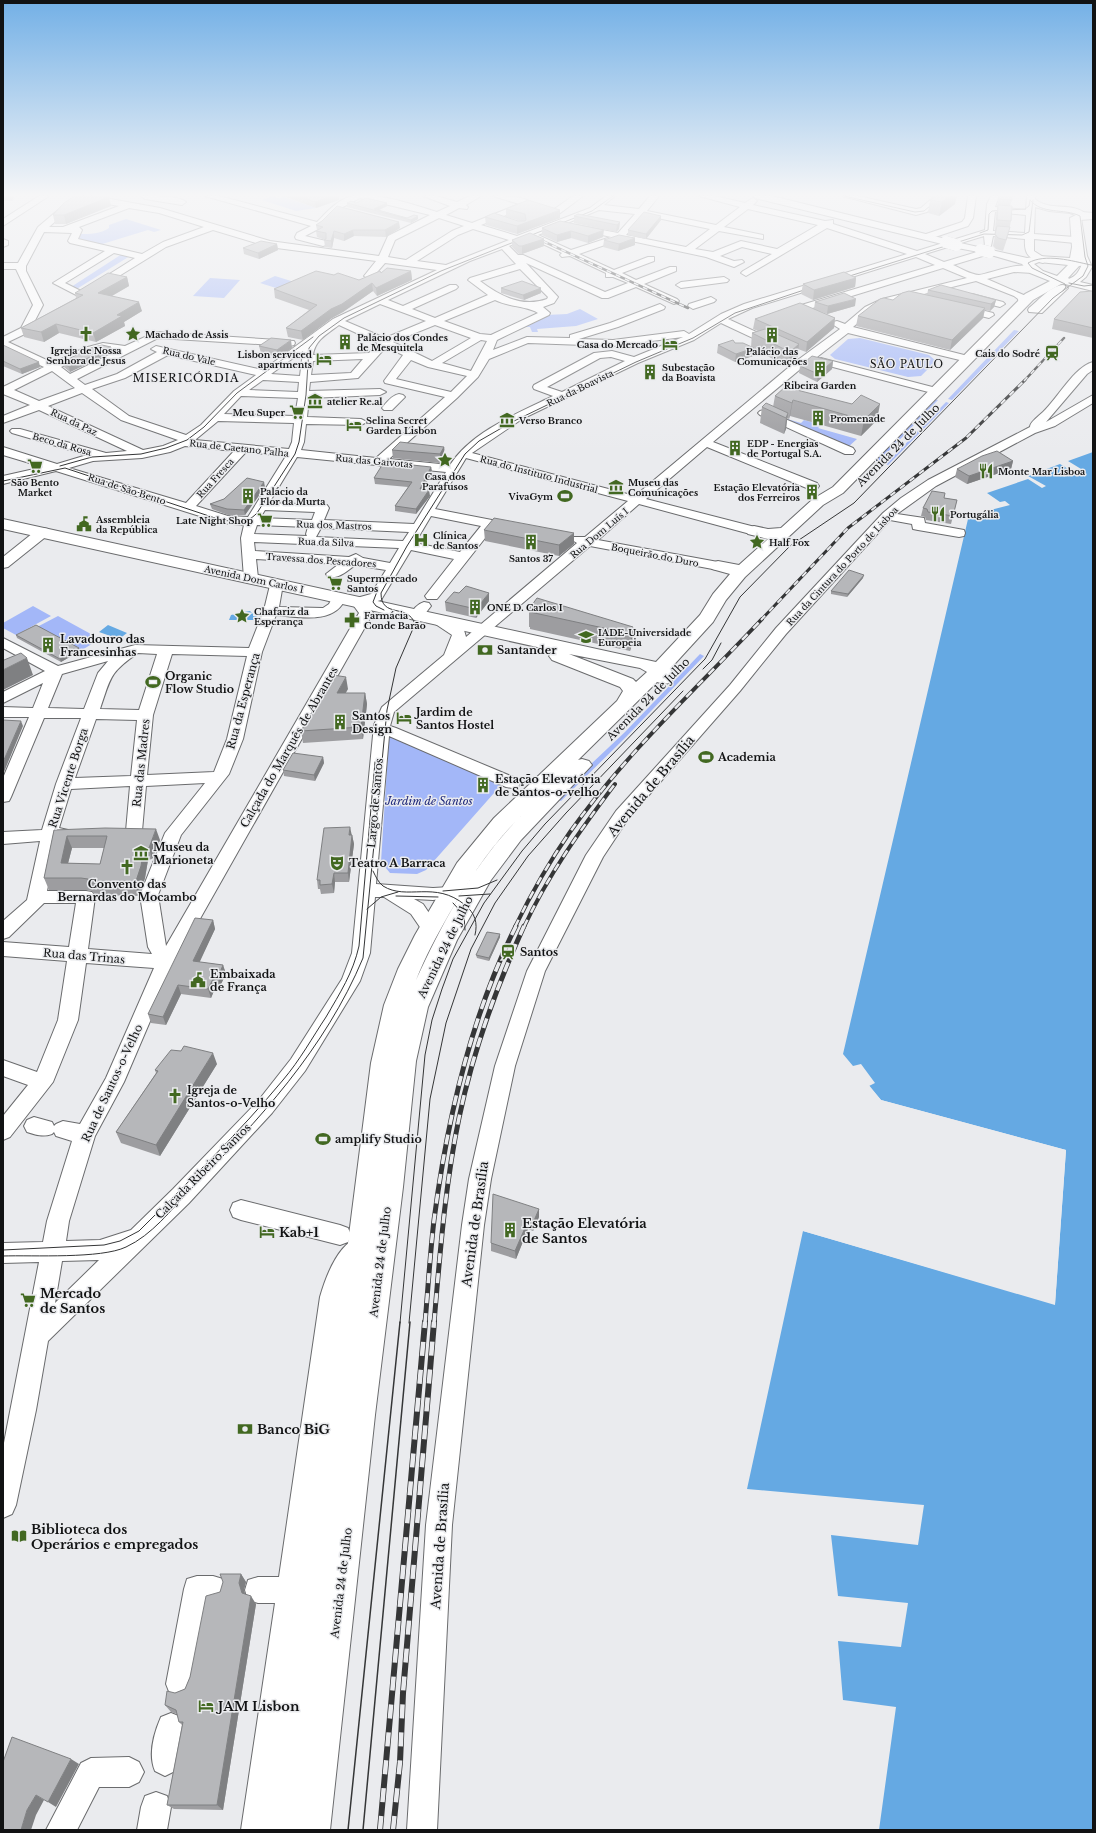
<svg xmlns="http://www.w3.org/2000/svg" width="1096" height="1833" font-family="'Libre Baskerville',serif">
<rect width="100%" height="100%" fill="#eaebee"/>
<path fill="#a3b7f8" d="M272,196L279,198L284,197L316,208L296,211L262,200Z
M126,219L161,230L154,232L148,230L99,245L77,240L80,234C91,234 100,234 109,228V225Z
M122,254L130,256L75,290L71,287Z
M275,276L304,285L289,292L260,283Z
M210,278L240,280L224,298L193,296Z
M580,309L598,319L576,326L537,329L538,332H532L530,327H523L546,315L567,314Z
M1014,330L1019,331L952,400L948,399Z
M860,338L929,355L936,361L921,376L908,377L835,359L830,355L848,339Z
M933,399L938,400L878,462L873,460Z
M946,402L949,403L888,465L886,464Z
M770,414L801,423L804,420L821,425L818,428L857,439L847,448Z
M33,606L51,616L16,635L3,628V623Z
M58,616L100,639L82,650L37,627Z
M700,654L704,656L626,737L561,801L555,798L625,732Z
M389,736L502,784L426,870L417,874L390,873L381,862Z"/>
<path fill="#65a9e3" d="M1093,452V1830H879L896,1707L843,1700L838,1641L901,1647L908,1603L838,1596L831,1535L918,1545L924,1505L747,1489L803,1231L1055,1304L1066,1150L881,1100L869,1086L875,1083L861,1064L853,1066L843,1054L968,519L973,517L971,515L1010,505L1005,501L1000,502L987,493L1028,479L1042,488L1046,486L1028,476L1060,464L1078,475L1086,472L1068,461Z
M250,611L253,614V616H257L256,620H229L231,615C237,614 242,612 250,611Z
M108,625L127,633L119,639L99,632Z"/>
<path fill="#eaebee" d="M868,1084L881,1100L1066,1150L1055,1305L803,1231V1229L1053,1302L1064,1151L880,1102L868,1087Z"/>
<g fill="none" stroke-linecap="round" stroke-linejoin="round">
<g stroke="#6a6b6d" stroke-width="2">
<path id="minor" d="M39,196H49L3,226V219Z
M76,196H94L160,208L270,241L379,256L388,236L430,215L360,198L339,209L322,227L305,236L326,241V245L323,246L296,239L295,237L297,233L311,226L205,196H219L317,222C327,212 335,202 349,197C368,189 418,206 437,212L450,206L423,196H436L457,202L470,196H481L466,205L468,207L467,209L459,208L446,215L472,223L519,204L493,196C505,196 525,196 534,204L481,225L517,236L590,208L606,196H615L604,205L639,209L650,196H659L647,211L716,225L740,207L699,196H715L745,203L753,198L757,201L753,205L825,221L833,220V224L917,251L985,230L987,204L991,196H999L995,207L1026,210L1027,196H1035V199C1049,212 1074,201 1087,215L1083,218L1070,213L1049,211L1035,207L1034,234L1075,237L1074,220L1078,217L1081,218L1087,256L1092,267L1086,277L1080,282L1093,285V291L1065,284L1063,282L1065,280C1074,278 1078,274 1082,264L1076,255L1075,243L1034,239V251L1048,260L1043,263C1028,259 1024,253 1025,239L993,236L991,246H985L984,236L925,254L944,262L980,251H986V255L953,265C960,268 972,275 979,275C993,273 1026,258 1038,270L1033,273L1014,272L987,279L1026,296L1028,298L1025,305H1019L1018,299L1014,296L976,281L888,303L872,311L853,327L972,357L973,359L972,361L968,362L848,333L817,357L940,389L942,391L940,393L936,394L810,361L713,442L817,483L819,486L817,489H809L707,447L646,499L759,528L760,531L759,534L754,535L639,504L598,540L718,562L723,563L725,566L723,569L718,570L590,546L394,712L390,726L396,728L518,779L520,783L518,787L512,788L506,787L389,736L376,884L433,888L450,887L456,889L459,893L456,897L433,900L414,899L423,904L439,928L436,933L430,935L424,933L411,914L384,897H375L370,953L360,981L305,1071L272,1113L189,1203L48,1341L36,1410L16,1505L12,1514L3,1518V1448L39,1262L3,1263V1243L43,1242L47,1221L72,1141L56,1136L54,1132L52,1134C43,1137 36,1135 27,1132L24,1126L27,1120L34,1117L52,1122L54,1126L56,1124L63,1121L80,1124L106,1078L154,968L86,963L78,1020L53,1082L10,1137L3,1140V1116L28,1085L3,1076V1060L37,1072L58,1020L67,961L3,956V942L69,947L76,903H44L9,937L3,939V921L27,900L40,841L3,844V832L42,830L56,784L81,718H44L11,797L9,801L3,802V778L29,717H3V707L33,708L43,683L3,703V692L45,671L3,648V638L58,666L135,645L249,648L264,610L271,581H281L283,584L279,607L323,608L329,604L334,594H344L346,597C336,625 300,617 276,615L262,652L243,739L229,774L181,835L158,895L166,946L359,613L351,602L353,599L371,594L386,570L355,565C347,571 339,579 328,577L326,574L339,564L256,559L258,578L256,581H246L244,578L241,538L244,525L222,523L56,471L3,484V476L43,467L3,455V447L57,464L87,455L12,433L10,431L12,429H20L106,453L127,451L39,410L3,423V416L30,405L3,394V387L44,367L3,348V337L21,328L33,305L16,269H3V263H18L38,227L70,200H76L77,202L49,227H63L119,206L80,199ZM129,208L159,213L204,227L163,242L142,254L78,239L82,230L79,227ZM748,209L818,225L777,249L741,241L713,252L695,249L719,231L763,239V235L724,227ZM599,210L635,214L618,233L576,225V229L611,237L571,250L538,235ZM995,212L1026,215L1025,233L993,231ZM643,215L710,229L686,247L626,235ZM439,218L464,226L452,231L406,260L388,257L395,240ZM827,228L907,254L744,304L721,314L689,334L684,331L613,340L579,339L618,327L664,309L665,307L660,304L610,323L570,335V338L527,337L493,350L497,340L549,315L550,313L543,307L554,303L558,297L526,263L602,298H608L636,287L674,304L677,303L679,301L677,299L644,284L676,271V267H670L636,280L622,273L654,261V257H648L614,270L579,254L622,239L706,257L734,267L744,262L742,260L734,261L720,256L742,247L772,254L743,271L741,273L746,276ZM473,229L509,240L446,265L417,261L458,235ZM213,230L269,247L376,261L364,276L369,279L372,278L385,263L437,270L333,319L263,370L156,346L151,349L157,352L117,374L85,385L77,379L158,338L290,346L294,345L295,343L294,341L156,332L125,346L103,343L84,348L53,363L8,342L29,332L43,305L26,271V266L44,232L72,233L68,241L70,243L105,251L53,283L82,298L87,295L85,293L65,283L114,253L135,258L92,285L90,287L92,289H98L166,247ZM530,238L562,253L560,255L562,257L570,256L606,273V277H613L628,283L605,292L523,255H518L509,246ZM502,249L516,264L470,278L468,280L488,295L435,318L412,309L456,289L458,287L456,285H450L403,306L388,300L470,261ZM916,257L935,265L798,306L797,308L798,310H806L943,268L967,278L882,299L865,307L845,324L837,321L833,322L832,324L840,329L795,362L635,496L472,453L522,419L638,363L694,340L721,323L770,346H778L779,344L778,342L728,319L752,308ZM520,269L548,297L547,299C522,308 500,296 480,281ZM495,300C509,307 527,306 538,313L491,335L480,334L444,321ZM380,304L426,321L385,338L345,321ZM339,325L378,343L369,353L313,355C315,340 327,334 339,325ZM435,325L471,338L432,361L393,342ZM683,337L634,357L612,351L594,353L534,385L533,387L534,389L553,396C518,413 471,432 450,465L389,459L457,398L478,377L489,359L528,343L613,346ZM481,340L487,341L471,371L442,363ZM386,347L403,355L384,381L385,383L445,397L376,458L301,450L304,442L306,424L361,425L367,422L361,419L307,417L309,398L380,395L386,392L380,389L309,391L310,382L358,378ZM103,349L117,351L70,374L61,367L92,352ZM303,351L300,376L271,374ZM168,355L256,375L234,391L201,425L186,435L129,416L92,389L125,378ZM611,357L625,361L562,392L547,387L600,358ZM363,359L351,373L311,375L313,361ZM411,360L428,367L467,376L451,392L396,379ZM52,371L75,388L39,401L14,390ZM263,380L299,382L298,392L249,390ZM82,393L121,420L178,440L163,446L143,450L48,406ZM241,396L298,398L295,416L224,414ZM218,421L294,423L292,442L289,449L195,440ZM185,446L234,451L186,503L69,468L93,461L142,458L170,452ZM246,452L286,456L248,517L228,516L196,506ZM297,457L446,472L414,524L324,520L329,508L327,505L269,503ZM466,458L628,501L585,537H574L572,540L577,543L466,637L464,630L443,618H433L431,621L452,635L444,655L382,707L374,725L352,953L342,979L291,1059L258,1101L173,1189L131,1230L100,1240L66,1241L69,1221L95,1136L124,1082L175,963L373,613L367,604L381,600L411,550L454,559L425,596L427,599H437L493,528L513,532L519,528L513,524L435,509ZM265,510L315,512L312,520L260,518ZM431,516L481,526L460,552L415,543ZM257,525L308,527L306,534L307,536L254,534ZM321,528L409,532L403,541L316,537ZM254,542L399,548L390,563L363,558L356,554L349,557L255,551ZM138,653L157,654L139,710L100,709C111,677 109,673 138,653ZM172,654L247,656L227,739L214,772L147,775L153,715ZM108,661L98,673L84,709L48,708L62,674ZM96,719L137,720L131,776L75,778ZM205,783L165,833L140,895L148,947L152,954L88,949L95,897L92,892L86,891H47L57,840L68,838L70,834L68,830L59,828L71,789L130,786L126,831L128,835L134,837L140,835L142,831L146,786ZM99,1260L55,1303L62,1261Z
M141,196C152,196 178,195 186,202L182,205L145,199Z
M573,196H583L559,214H553V210Z
M842,196H858L916,209L921,208L935,196H944L927,212L916,215Z
M968,196H976L973,218L968,226L929,239H923V235L962,222L965,218Z
M3,239L8,241V245L3,247Z
M724,277L729,280L727,282L681,288L676,285L681,282Z
M1063,285L1066,286L1068,288L1066,290L1042,313L1029,312L1028,310L1029,308C1039,300 1050,286 1063,285Z
M972,294L1003,302L1005,304L1000,307L969,299L967,297L969,295Z
M711,297L716,300L714,302L693,309L688,306L689,304Z
M961,305L993,313L994,315L989,318L957,310L956,308L957,306Z
M1093,362V370L1087,374L1046,422L1093,395V403L1055,426L1035,433L936,486L897,514L924,518L925,523L964,530L965,533L964,536L959,537L918,530L913,529L912,524L890,520L786,634L740,691L628,819L603,857L545,971L515,1066L491,1179L484,1225L452,1525L437,1830H407L426,1525L462,1225L469,1179L495,1066L527,971L586,855L616,811L730,685L776,628L883,513L901,498L928,480L1030,427C1030,422 1039,416 1043,412C1058,398 1074,367 1093,362Z
M399,394L403,395L405,397L392,410H384L382,408C386,403 392,395 399,394Z
M764,410L853,448L855,451L853,454H845L760,415L758,413L760,411Z
M43,528L48,529L49,532L48,535L8,567L3,568V557L38,529Z
M424,602L429,603L431,606L421,619H411L409,616C413,610 417,604 424,602Z
M241,1200L340,1225L348,1228L351,1235L348,1242L340,1245L241,1220L233,1217L230,1210L233,1203Z
M360,1236L368,1239L371,1246L348,1280L344,1297L271,1830H241L275,1603H258L248,1600L245,1590L248,1580L258,1577H279L320,1297C326,1276 338,1244 360,1236Z
M197,1576H213L223,1579L226,1589L223,1599L208,1602L194,1684L190,1694L180,1698L170,1694L166,1684L184,1589L187,1579Z
M171,1713L181,1717C188,1733 182,1755 175,1771L165,1776L155,1771C148,1755 154,1733 161,1717Z
M129,1757L139,1762L144,1772L139,1782L129,1787H99L77,1830H46L81,1763L91,1758Z
M156,1792L167,1796L171,1807L167,1830H137L141,1807L145,1796Z"/>
</g>
<g stroke="#6a6b6d" stroke-width="2">
<path id="major" d="M754,196H772L950,240L952,242L946,245L755,198Z
M1082,212L1093,213V219L1080,220L1083,247L1081,259L1087,261L1089,263L1087,265L1079,266L1068,278L1074,282L1072,284H1061L1033,300L843,493L823,505L745,577L726,600L713,622L670,669C674,674 674,678 670,683L664,684L657,682L578,760L582,759L589,761L592,765L521,840L491,880L457,940L428,1007L416,1061L403,1187L375,1415L330,1830H268L330,1384L371,1063L384,1005L398,969L415,935L457,863L494,818L617,701L623,691L620,687L552,660L549,656L552,652L555,651L3,529V519L656,662L700,615L713,594L730,574L712,569L710,566L712,563L718,561L739,565L768,539L748,534L746,531L748,528L754,526L768,529L781,528L813,499L833,487L1025,294L1050,281L1030,273L1022,264L984,253L952,247L950,245L952,243L956,242L1027,258L1039,256L1070,258L1072,247L1070,218ZM1039,262L1068,265L1057,276L1043,271L1034,264ZM569,654L640,668L647,672L636,682L633,679ZM522,815C475,862 444,920 416,980C425,957 437,935 449,914C470,878 492,844 522,815Z"/>
</g>
<use href="#minor" fill="#fff" fill-rule="evenodd"/>
<use href="#major" fill="#fff" fill-rule="evenodd"/>
<path stroke="#353637" stroke-width="1" d="M844,196L915,212L924,211L942,196
M929,196H939
M980,233L988,230L989,214L992,211L1025,209L1029,206L1030,200
M840,279L984,234L1022,235L1029,232L1033,200
M1069,283L1084,286L1093,285
M1063,291L1066,287L1065,284L1032,268L1028,263C1046,253 1072,261 1091,265
M60,466L92,457L141,454L166,448L187,440L204,427L237,393L313,337
M3,481L65,468L218,519C233,522 246,525 257,513L295,454L299,442L306,395L309,348L319,336L344,318L441,271L592,211L613,196
M378,589L373,602L376,606L384,610
M703,669L712,660L721,643
M373,871C376,877 378,882 383,886C407,901 435,880 465,905C475,913 478,923 475,935
M443,891L478,888L497,880
M396,896L438,897
M459,896L490,894
M453,903L464,915L465,930
M367,909L381,897L398,892
M3,1250L104,1245L120,1241L139,1231C188,1182 239,1133 283,1080C300,1060 312,1038 326,1017C340,993 353,973 359,946L375,762
M3,1256C33,1255 101,1259 126,1247C152,1235 171,1210 191,1189C259,1120 325,1049 363,958L387,710L396,668L415,624C408,603 381,619 381,593L407,546L465,454L479,441L512,422L636,362L693,338L735,313L813,287
M400,1323L425,1055L432,1020L442,989L453,959L484,903L522,851L545,824L705,659L740,597L790,546L854,503L1053,298L1083,276L1088,266L1085,257L1080,216C1064,208 1042,215 1030,200
M409,1323L430,1099L446,1023L471,949L495,903L528,856L566,813L683,691"/>
<path stroke="#353637" stroke-width="1.5" d="M348,1830L400,1322
M363,1830L410,1322"/>
<g stroke="#353637" stroke-width="2.5">
<path id="rail-far4" d="M534,237L688,308
M1024,381L1064,338"/>
</g>
<g stroke="#353637" stroke-width="3">
<path id="rail-far3" d="M761,620L848,528L966,438L1025,380"/>
</g>
<g stroke="#353637" stroke-width="4">
<path id="rail-far2" d="M515,927C531,894 549,862 570,832C625,754 697,688 762,619
M524,927C548,875 581,829 615,784"/>
</g>
<g stroke="#353637" stroke-width="5">
<path id="rail-far1" d="M425,1323C428,1289 430,1254 434,1220C447,1120 471,1016 516,926
M434,1323C440,1254 445,1185 459,1118C473,1051 496,988 524,926"/>
</g>
<g stroke="#353637" stroke-width="6">
<path id="rail" d="M380,1830L425,1322
M393,1830L400,1762L403,1693L434,1322"/>
</g>
<use href="#rail-far4" stroke="#eaebee" stroke-width="1.5" stroke-dasharray="5" stroke-linecap="butt"/>
<use href="#rail-far3" stroke="#eaebee" stroke-width="2" stroke-dasharray="6" stroke-linecap="butt"/>
<use href="#rail-far2" stroke="#eaebee" stroke-width="2.5" stroke-dasharray="8" stroke-linecap="butt"/>
<use href="#rail-far1" stroke="#eaebee" stroke-width="3.5" stroke-dasharray="10" stroke-linecap="butt"/>
<use href="#rail" stroke="#eaebee" stroke-width="4.5" stroke-dasharray="14" stroke-linecap="butt"/>
<g stroke="#6a6b6d" stroke-width="12" stroke-linecap="butt">
<path id="major-bridge" d="M946,242L956,245
M981,250L989,252"/>
</g>
<use href="#major-bridge" stroke="#fff" stroke-width="12"/>
</g>
<path fill="#9d9da0" fill-rule="evenodd" d="M3,196H14L13,201H3Z
M283,196H339V200L316,208Z
M1000,196L1012,200L1010,206L1011,221L1007,239L1003,251L996,249L993,246L996,230H995L996,214L998,206H997Z
M930,200L955,204L939,216L928,213Z
M347,203H387V206L379,210L407,218L418,219L411,223L347,207Z
M111,206L66,224H55L53,215Z
M506,209L560,218L517,234L486,225L485,217L521,221L506,217Z
M574,216L620,222L619,229L616,232L574,223Z
M661,216V220L646,239L628,235V230Z
M560,221L603,237L588,243L571,238L557,242L542,235V228Z
M316,225L400,228L386,237L354,236L344,241L334,238L332,248L325,247L324,240H325L317,237L316,231L317,230Z
M544,239V246L522,254H519L512,247V240Z
M604,240L635,245L618,251L603,247Z
M277,244L278,250L259,259L244,254L243,248Z
M411,271L412,280L377,296L373,291L343,312L332,318L303,340L288,337L286,328L309,310L275,298L274,289L359,280L381,273Z
M127,277L129,286L112,296L142,311L124,322L125,326L96,342L59,333L44,342L24,337L21,328L76,298L75,293Z
M856,278L855,287L813,300L801,294L803,284Z
M501,288H541V293L524,300L501,293Z
M928,290L996,300L994,307L990,311L985,310L983,318L950,350L856,326L858,316L893,300L927,295Z
M1093,291V338L1052,329L1054,319Z
M815,302L855,306L827,314L817,310L835,318L834,328L806,352L798,349L797,359L788,367L754,349L753,356L735,362L717,353L718,345L735,343L751,347L752,333L758,331L753,329L755,319L814,309Z
M3,345L40,367L22,374L3,366Z
M259,346L292,348L279,357L261,353Z
M111,347L112,352L70,372L64,367L62,362Z
M833,361L832,369L817,382L799,373L800,366Z
M775,396L877,420L861,436L790,416L789,419L787,418L786,429L784,434L760,423L762,407H773Z
M444,447L445,455L440,463L393,458L392,450Z
M1013,461L1011,469L967,484L955,477L957,469Z
M431,467L432,472L423,489L430,496L416,514L395,511V506L408,487L375,484L374,478Z
M265,487L245,515H228L212,509L210,504L224,499Z
M944,498L957,500L951,524L926,520L925,517L921,516L923,508Z
M484,530L574,544L559,556L485,541Z
M863,578L847,597L831,594V591Z
M489,601L476,618L446,611L445,602Z
M529,609L633,627L632,644L630,651L530,629V627H529Z
M16,635L80,651L61,662L17,638Z
M348,689L345,693H365L367,704L363,739L303,743L301,731Z
M323,757L324,763L315,781L284,776L283,770Z
M54,830L160,840L152,859L148,860L145,878L139,896L95,895L92,891L86,890H49L44,878ZM72,848H104L100,864L68,863Z
M352,835L354,844L349,882H335L334,893L321,894L320,889H318L317,880Z
M213,920L215,929L199,962L223,965L226,974L220,986H216L211,998L181,994L166,1025L151,1023L148,1014Z
M500,934V937L489,961L477,958L476,955Z
M217,1064L160,1156L121,1143L116,1132L156,1073L155,1070Z
M539,1209V1217L533,1231L528,1229L516,1259L491,1251V1243Z
M241,1574L246,1582L244,1590L245,1594L256,1604L223,1810L174,1809L167,1805L182,1725L179,1722L177,1714L171,1712L165,1705L175,1693L185,1689L190,1677L220,1592Z"/>
<path fill="#7f8082" d="M332,196H339V200L316,208L315,202Z
M951,196H957L955,204L939,216L942,202Z
M109,197L111,206L66,224L64,215Z
M387,203V206L377,211L374,209Z
M560,210V218L517,234V226Z
M418,216V219L411,223V220Z
M661,216V220L646,239V234Z
M399,222L400,228L386,237L385,230Z
M620,222L619,229L616,232L617,225Z
M353,230L354,236L344,241V234Z
M604,230L603,237L588,243V236Z
M334,231V238L332,248L331,241Z
M571,231V238L557,242V235Z
M635,238V245L618,251L619,244Z
M544,239V246L522,254V246Z
M277,244L278,250L259,259L258,253Z
M411,271L412,280L377,296L376,288Z
M127,277L129,286L101,302L98,293Z
M856,278L855,287L813,300L814,290Z
M372,283L373,291L343,312L332,318L303,340L301,331L331,309Z
M541,288V293L524,300L523,295Z
M856,299L855,306L827,314L828,306Z
M996,300L994,307L990,311L991,304Z
M139,302L142,311L124,322L125,326L96,342L93,333L117,315Z
M985,308L983,318L950,350L952,340Z
M835,318L834,328L806,352L807,342Z
M56,324L59,333L44,342L41,332Z
M291,340L292,348L279,357L277,350Z
M799,344L797,359L788,367L790,352Z
M111,347L112,352L70,372L69,367Z
M754,348L753,356L735,362L736,354Z
M833,361L832,369L817,382L818,374Z
M39,362L40,367L22,374L20,369Z
M793,400L790,416L789,419L792,403Z
M880,404L877,420L861,436L864,420Z
M788,413L786,429L784,434L786,418Z
M444,447L445,455L440,463V454Z
M1013,461L1011,469L967,484L969,476Z
M431,467L432,472L420,495V489Z
M264,482L265,487L245,515L244,510Z
M429,490L430,496L416,514V509Z
M574,533V544L559,556V545Z
M864,575L863,578L847,597L848,594Z
M489,593V601L476,618V609Z
M633,627L632,644L630,651L631,634Z
M79,648L80,651L61,662L60,659Z
M27,658L33,675L3,690V670Z
M346,677L348,689L339,705L337,693Z
M365,693L367,704L363,739L361,727Z
M21,721L23,726L4,772L3,770V762Z
M323,757L324,763L315,781L314,775Z
M350,827L352,836L349,835Z
M156,829L160,840L152,859L149,848Z
M352,835L354,844L349,882L348,873Z
M67,836L72,848L65,875L61,863Z
M144,848L148,860L145,878L139,896L135,884Z
M334,873L335,882L334,893L332,884Z
M213,920L215,929L196,970L193,961Z
M500,934V937L489,961V958Z
M223,965L226,974L220,986L218,977Z
M214,977L216,986L211,998L208,989Z
M178,985L181,994L166,1025L163,1017Z
M213,1053L217,1064L160,1156L156,1145Z
M539,1209V1217L533,1231V1223Z
M528,1221V1229L516,1259L515,1251Z
M241,1574L246,1582L244,1590L247,1600L242,1593L239,1583Z
M251,1596L256,1604L223,1810L217,1805Z
M71,1759L79,1764L56,1807L48,1802Z
M36,1795L44,1800L36,1815L31,1830H21L27,1810Z"/>
<path fill="#b6b7ba" stroke="#7f8082" fill-rule="evenodd" d="M75,196H105L109,197L64,215H53L64,203Z
M299,196H332L315,202Z
M935,196H951L942,202L930,200Z
M1000,196H1012V200L999,199Z
M366,198L387,203L374,209L407,218L414,215L418,216L411,220L347,203L351,201L356,203Z
M528,200L560,210L517,226L485,217L494,213L518,221H525L526,220L525,214L506,209Z
M998,205L1012,206L1011,221L997,220Z
M337,206L399,222L385,230H353L344,234L334,231L331,241L324,240L326,239V233L316,231L323,227L316,225L322,221Z
M644,212L661,216L646,234L628,230Z
M578,214L620,222L617,225L574,216Z
M560,221L604,230L588,236L571,231L557,235L542,228Z
M997,226L1010,227L1006,240L998,238L995,234Z
M530,233L544,239L522,246H519L512,240Z
M619,235L635,238L619,244L604,240Z
M261,241L277,244L258,253L243,248Z
M387,268L411,271L376,288L372,283L342,304L331,309L301,331L286,328L317,305L274,289L316,271L334,275L338,273L359,280L380,271L381,273Z
M844,272L856,278L814,290L803,284Z
M108,273L127,277L98,293L139,302L117,315L122,316L93,333L56,324L41,332L21,328L83,295L75,293Z
M522,281L541,288L523,295L501,288Z
M941,285L996,300L991,304L928,290Z
M909,291L985,308L952,340L858,316L880,299L884,298L893,300L902,293Z
M1093,291V328L1054,319L1080,292Z
M844,293L856,299L828,306L815,302Z
M800,303L835,318L807,342L755,319Z
M765,329L799,344L790,352L752,333Z
M271,338L291,340L277,350L259,346Z
M733,340L735,343H743L754,348L736,354L718,345Z
M3,345L39,362L20,369L3,361Z
M102,345L111,347L69,367L62,362L91,348Z
M812,356L833,361L818,374L800,366Z
M785,387L852,404L861,395L880,404L864,420L793,400L792,403L775,396Z
M766,403L788,413L786,418L762,407Z
M400,442L444,447L440,454L392,450Z
M997,451L1013,461L969,476L957,469L982,456Z
M384,462L431,467L420,489L429,490L416,509L395,506L412,482L374,478Z
M247,478L264,482L244,510L227,509L210,504L224,499Z
M932,491L945,493L944,498L957,500L953,516L928,512L927,509L923,508Z
M494,518L574,533L559,545L484,530Z
M849,570L864,575L848,594L831,591Z
M466,586L489,593L476,609L445,602L454,592L459,593Z
M537,598L633,627L631,634L530,612L531,610L529,609Z
M36,625L79,648L60,659L16,635Z
M21,653L27,658L3,670V659L4,660Z
M333,675L346,677L337,693H365L361,727L301,731Z
M3,720L21,721L3,762Z
M293,753L323,757L314,775L283,770Z
M350,827L349,835H352L348,873H334L332,884L320,885V880H317L324,828Z
M105,828L156,829L149,848H144L141,866L135,884L91,883L88,879L81,878H44L54,830ZM67,836H107L100,864L61,863Z
M195,918L213,920L193,961L223,965L218,977H214L208,989L178,985L163,1017L148,1014Z
M487,932L500,934L489,958L476,955Z
M184,1046L213,1053L156,1145L116,1132L158,1071L155,1070L171,1050L181,1051Z
M493,1194L539,1209L533,1223L528,1221L515,1251L491,1243Z
M220,1574H241L239,1583L242,1593L251,1596L217,1805H167L183,1722H179L176,1710L165,1705L167,1691L175,1693L185,1689L190,1677L206,1596L220,1592L223,1582Z
M12,1737L71,1759L48,1802L36,1795L27,1810L21,1830H3V1762Z"/>
<linearGradient id="sky" x2="0" y2="1"><stop stop-color="#73b0e6"/><stop offset="0.43" stop-color="#f6f6f7"/><stop offset="1" stop-color="#f6f6f7" stop-opacity="0"/></linearGradient>
<rect width="1096" height="453" fill="url(#sky)"/>
<defs>
<g id="church-bare" transform="scale(1.2)"><path d="M-1.2-6h2.4v3.5h3.3v2.4h-3.3V6h-2.4V-.1h-3.3v-2.4h3.3Z" fill="#426821" stroke="#eaebee" stroke-width="2.5" paint-order="stroke"/></g>
<g id="sight-bare" transform="scale(1.2)"><path d="M0-6L1.8-2.2L6-1.7L2.9 1.2L3.7 5.4L0 3.3L-3.7 5.4L-2.9 1.2L-6-1.7L-1.8-2.2Z" fill="#426821" stroke="#eaebee" stroke-width="2.5" paint-order="stroke"/></g>
<g id="building-bare" transform="scale(1.2)"><path d="M-4-6H4V6H1V3H-1V6H-4ZM-2.5-4.3h1.7v1.8h-1.7ZM.8-4.3h1.7v1.8H.8ZM-2.5-1h1.7V.8h-1.7ZM.8-1h1.7V.8H.8Z" fill="#426821" stroke="#eaebee" stroke-width="2.5" paint-order="stroke"/></g>
<g id="hotel-bare" transform="scale(1.2)"><path d="M-6-4.5h1.5V1H6V5H4.5V3h-9V5H-6ZM-4 0a1.8 1.8 0 1 1 3.6 0ZM.5 0V-2.5h3Q6-2.5 6 0Z" fill="#426821" stroke="#eaebee" stroke-width="2.5" paint-order="stroke"/></g>
<g id="station-bare" transform="scale(1.2)"><path d="M-3-6H3Q5-6 5-4V2Q5 4 3 4L4.5 6H3L1.5 4h-3L-3 6H-4.5L-3 4Q-5 4-5 2V-4Q-5-6-3-6ZM-3.5-4v3h7v-3ZM-3.5 1v1.5H-2V1ZM2 1v1.5H3.5V1Z" fill="#426821" stroke="#eaebee" stroke-width="2.5" paint-order="stroke"/></g>
<g id="museum-bare" transform="scale(1.2)"><path d="M0-6L6-3V-2H-6V-3ZM-5-1h2V3h-2ZM-1-1h2V3h-2ZM3-1h2V3H3ZM-6 4H6V6H-6Z" fill="#426821" stroke="#eaebee" stroke-width="2.5" paint-order="stroke"/></g>
<g id="supermarket-bare" transform="scale(1.2)"><path d="M-6-5.5h2.5l.6 2H6L4.5 2H-2.5L-4.4-4H-6ZM-1.5 3.2a1.3 1.3 0 1 0 .1 0ZM3 3.2a1.3 1.3 0 1 0 .1 0Z" fill="#426821" stroke="#eaebee" stroke-width="2.5" paint-order="stroke"/></g>
<g id="restaurant-bare" transform="scale(1.2)"><path d="M-5-6h1v4h1v-4h1v4h1v-4h1v5L-1.5 .5V6h-2V.5L-5-1ZM5-6V6H3V1.5H1.5Q1.5-4 5-6Z" fill="#426821" stroke="#eaebee" stroke-width="2.5" paint-order="stroke"/></g>
<g id="stadium-bare" transform="scale(1.2)"><path d="M0-5a6.5 5 0 1 0 0 10a6.5 5 0 1 0 0-10ZM-3.5-1.8h7v3.6h-7Z" fill="#426821" stroke="#eaebee" stroke-width="2.5" paint-order="stroke"/></g>
<g id="civic-bare" transform="scale(1.2)"><path d="M-.6-6.5H3V-4.5H.6V-3L4-1V1h2V6H-6V1h2V-1L-.6-3ZM-1.2 2.5V6h2.4V2.5Z" fill="#426821" stroke="#eaebee" stroke-width="2.5" paint-order="stroke"/></g>
<g id="hospital-bare" transform="scale(1.2)"><path d="M-5-5h3v3.5h4V-5h3V5h-3V1.5h-4V5h-3Z" fill="#426821" stroke="#eaebee" stroke-width="2.5" paint-order="stroke"/></g>
<g id="pharmacy-bare" transform="scale(1.2)"><path d="M-2-6h4v4h4v4h-4v4h-4v-4h-4v-4h4Z" fill="#426821" stroke="#eaebee" stroke-width="2.5" paint-order="stroke"/></g>
<g id="university-bare" transform="scale(1.2)"><path d="M0-5L7-2L0 1L-7-2ZM-4 1L0 2.5L4 1V4Q0 6-4 4Z" fill="#426821" stroke="#eaebee" stroke-width="2.5" paint-order="stroke"/></g>
<g id="bank-bare" transform="scale(1.2)"><path d="M-6-4H6V4H-6ZM0-2.3a2.3 2.3 0 1 0 0 4.6a2.3 2.3 0 1 0 0-4.6Z" fill="#426821" stroke="#eaebee" stroke-width="2.5" paint-order="stroke"/></g>
<g id="theatre-bare" transform="scale(1.2)"><path d="M-5-5.5Q0-4 5-5.5V0Q5 5 0 6Q-5 5-5 0ZM-3.3-2.5H-1v1.5H-3.3ZM1-2.5H3.3v1.5H1ZM-2.8 1Q0 5.5 2.8 1Z" fill="#426821" stroke="#eaebee" stroke-width="2.5" paint-order="stroke"/></g>
<g id="library-bare" transform="scale(1.2)"><path d="M-6-4Q-3-5.5-.7-3.5V5Q-3 3-6 4ZM6-4Q3-5.5 .7-3.5V5Q3 3 6 4Z" fill="#426821" stroke="#eaebee" stroke-width="2.5" paint-order="stroke"/></g>
</defs>
<g fill-rule="evenodd">
<use href="#church-bare" x="86" y="334"/>
<use href="#sight-bare" x="133" y="334"/>
<use href="#building-bare" x="772" y="335"/>
<use href="#building-bare" x="345" y="342"/>
<use href="#hotel-bare" x="670" y="344"/>
<use href="#station-bare" x="1052" y="353"/>
<use href="#hotel-bare" x="324" y="359"/>
<use href="#building-bare" x="820" y="369"/>
<use href="#building-bare" x="650" y="372"/>
<use href="#museum-bare" x="315" y="401"/>
<use href="#supermarket-bare" x="297" y="412"/>
<use href="#building-bare" x="818" y="418"/>
<use href="#museum-bare" x="507" y="420"/>
<use href="#hotel-bare" x="354" y="425"/>
<use href="#building-bare" x="735" y="448"/>
<use href="#sight-bare" x="445" y="460"/>
<use href="#supermarket-bare" x="35" y="466"/>
<use href="#restaurant-bare" x="986" y="471"/>
<use href="#museum-bare" x="616" y="487"/>
<use href="#building-bare" x="812" y="492"/>
<use href="#building-bare" x="248" y="496"/>
<use href="#stadium-bare" x="565" y="496"/>
<use href="#restaurant-bare" x="938" y="514"/>
<use href="#supermarket-bare" x="265" y="520"/>
<use href="#civic-bare" x="84" y="524"/>
<use href="#hospital-bare" x="421" y="540"/>
<use href="#building-bare" x="531" y="542"/>
<use href="#sight-bare" x="757" y="542"/>
<use href="#supermarket-bare" x="335" y="583"/>
<use href="#building-bare" x="475" y="607"/>
<use href="#sight-bare" x="242" y="616"/>
<use href="#pharmacy-bare" x="352" y="620"/>
<use href="#university-bare" x="586" y="637"/>
<use href="#building-bare" x="48" y="645"/>
<use href="#bank-bare" x="485" y="650"/>
<use href="#stadium-bare" x="153" y="682"/>
<use href="#hotel-bare" x="404" y="718"/>
<use href="#building-bare" x="340" y="722"/>
<use href="#stadium-bare" x="706" y="757"/>
<use href="#building-bare" x="483" y="785"/>
<use href="#museum-bare" x="141" y="853"/>
<use href="#theatre-bare" x="337" y="863"/>
<use href="#church-bare" x="127" y="867"/>
<use href="#station-bare" x="508" y="952"/>
<use href="#civic-bare" x="198" y="980"/>
<use href="#church-bare" x="175" y="1096"/>
<use href="#stadium-bare" x="323" y="1139"/>
<use href="#building-bare" x="510" y="1230"/>
<use href="#hotel-bare" x="267" y="1232"/>
<use href="#supermarket-bare" x="28" y="1300"/>
<use href="#bank-bare" x="245" y="1429"/>
<use href="#library-bare" x="19" y="1536"/>
<use href="#hotel-bare" x="206" y="1706"/>
</g>
<g text-anchor="middle" dominant-baseline="central" stroke-width="3" stroke-linejoin="round" paint-order="stroke">
<g font-size="9" font-weight="bold" fill="#111213" stroke="#eaebee" text-anchor="start">
<text x="145" y="334">Machado de Assis</text>
<text x="357" y="337">Palácio dos Condes<tspan x="357" dy="10">de Mesquitela</tspan></text>
<text x="658" y="344" text-anchor="end">Casa do Mercado</text>
<text x="86" y="350" text-anchor="middle">Igreja de Nossa<tspan x="86" dy="10">Senhora de Jesus</tspan></text>
<text x="772" y="351" text-anchor="middle">Palácio das<tspan x="772" dy="10">Comunicações</tspan></text>
<text x="1040" y="353" text-anchor="end">Cais do Sodré</text>
<text x="312" y="354" text-anchor="end">Lisbon serviced<tspan x="312" dy="10">apartments</tspan></text>
<text x="662" y="367">Subestação<tspan x="662" dy="10">da Boavista</tspan></text>
<text x="820" y="385" text-anchor="middle">Ribeira Garden</text>
<text x="327" y="401">atelier Re.al</text>
<text x="285" y="412" text-anchor="end">Meu Super</text>
<text x="830" y="418">Promenade</text>
<text x="366" y="420">Selina Secret<tspan x="366" dy="10">Garden Lisbon</tspan></text>
<text x="519" y="420">Verso Branco</text>
<text x="747" y="443">EDP - Energias<tspan x="747" dy="10">de Portugal S.A.</tspan></text>
<text x="998" y="471">Monte Mar Lisboa</text>
<text x="445" y="476" text-anchor="middle">Casa dos<tspan x="445" dy="10">Parafusos</tspan></text>
<text x="35" y="482" text-anchor="middle">São Bento<tspan x="35" dy="10">Market</tspan></text>
<text x="628" y="482">Museu das<tspan x="628" dy="10">Comunicações</tspan></text>
<text x="800" y="487" text-anchor="end">Estação Elevatória<tspan x="800" dy="10">dos Ferreiros</tspan></text>
<text x="260" y="491">Palácio da<tspan x="260" dy="10">Flor da Murta</tspan></text>
<text x="553" y="496" text-anchor="end">VivaGym</text>
<text x="950" y="514">Portugália</text>
<text x="96" y="519">Assembleia<tspan x="96" dy="10">da República</tspan></text>
<text x="253" y="520" text-anchor="end">Late Night Shop</text>
<text x="433" y="535">Clínica<tspan x="433" dy="10">de Santos</tspan></text>
<text x="769" y="542">Half Fox</text>
<text x="531" y="558" text-anchor="middle">Santos 37</text>
<text x="347" y="578">Supermercado<tspan x="347" dy="10">Santos</tspan></text>
<text x="487" y="607">ONE D. Carlos I</text>
<text x="254" y="611">Chafariz da<tspan x="254" dy="10">Esperança</tspan></text>
<text x="364" y="615">Farmácia<tspan x="364" dy="10">Conde Barão</tspan></text>
<text x="598" y="632">IADE-Universidade<tspan x="598" dy="10">Europeia</tspan></text>
</g>
<g font-size="9" fill="#111213" stroke="#eaebee">
<text transform="translate(189 356) rotate(13)">Rua do Vale</text>
<text transform="translate(580 388) rotate(-26)">Rua da Boavista</text>
<text transform="translate(74 422) rotate(25)">Rua da Paz</text>
<text transform="translate(62 444) rotate(16)">Beco da Rosa</text>
<text transform="translate(239 448) rotate(6)">Rua de Caetano Palha</text>
<text transform="translate(374 461) rotate(5)">Rua das Gaivotas</text>
<text transform="translate(539 474) rotate(15)">Rua do Instituto Industrial</text>
<text transform="translate(215 478) rotate(-48)">Rua Fresca</text>
<text transform="translate(127 489) rotate(18)">Rua de São Bento</text>
<text transform="translate(334 525) rotate(2)">Rua dos Mastros</text>
<text transform="translate(599 533) rotate(-40)">Rua Dom Luís I</text>
<text transform="translate(326 542) rotate(2)">Rua da Silva</text>
<text transform="translate(655 555) rotate(11)">Boqueirão do Duro</text>
<text transform="translate(321 560) rotate(4)">Travessa dos Pescadores</text>
<text transform="translate(842 566) rotate(-47)">Rua da Cintura do Porto de Lisboa</text>
<text transform="translate(254 579) rotate(12)">Avenida Dom Carlos I</text>
</g>
<g font-size="10" letter-spacing="1" fill="#111213" stroke="#eaebee">
<text x="907" y="364">SÃO PAULO</text>
</g>
<g font-size="11" letter-spacing="1" fill="#111213" stroke="#eaebee">
<text x="186" y="378">MISERICÓRDIA</text>
</g>
<g font-size="11" fill="#111213" stroke="#eaebee">
<text transform="translate(898 445) rotate(-45)">Avenida 24 de Julho</text>
<text transform="translate(648 699) rotate(-45)">Avenida 24 de Julho</text>
<text transform="translate(243 701) rotate(-75)">Rua da Esperança</text>
<text transform="translate(289 747) rotate(-60)">Calçada do Marquês de Abrantes</text>
<text transform="translate(141 763) rotate(-84)">Rua das Madres</text>
<text transform="translate(68 778) rotate(-72)">Rua Vicente Borga</text>
<text transform="translate(375 803) rotate(-85)">Largo de Santos</text>
<text transform="translate(445 947) rotate(-64)">Avenida 24 de Julho</text>
<text transform="translate(84 956) rotate(5)">Rua das Trinas</text>
<text transform="translate(112 1083) rotate(-65)">Rua de Santos-o-Velho</text>
<text transform="translate(203 1171) rotate(-45)">Calçada Ribeiro Santos</text>
<text transform="translate(380 1262) rotate(-83)">Avenida 24 de Julho</text>
<text transform="translate(341 1583) rotate(-83)">Avenida 24 de Julho</text>
</g>
<g font-size="11" font-weight="bold" fill="#111213" stroke="#eaebee" text-anchor="start">
<text x="60" y="639">Lavadouro das<tspan x="60" dy="13">Francesinhas</tspan></text>
<text x="497" y="650">Santander</text>
<text x="165" y="676">Organic<tspan x="165" dy="13">Flow Studio</tspan></text>
<text x="416" y="712">Jardim de<tspan x="416" dy="13">Santos Hostel</tspan></text>
<text x="352" y="716">Santos<tspan x="352" dy="13">Design</tspan></text>
<text x="718" y="757">Academia</text>
<text x="495" y="779">Estação Elevatória<tspan x="495" dy="13">de Santos-o-velho</tspan></text>
<text x="153" y="847">Museu da<tspan x="153" dy="13">Marioneta</tspan></text>
<text x="349" y="863">Teatro A Barraca</text>
<text x="127" y="884" text-anchor="middle">Convento das<tspan x="127" dy="13">Bernardas do Mocambo</tspan></text>
<text x="520" y="952">Santos</text>
<text x="210" y="974">Embaixada<tspan x="210" dy="13">de França</tspan></text>
<text x="187" y="1090">Igreja de<tspan x="187" dy="13">Santos-o-Velho</tspan></text>
<text x="335" y="1139">amplify Studio</text>
</g>
<g font-size="11" font-style="italic" fill="#1d277a" stroke="#eaebee">
<text x="429" y="801">Jardim de Santos</text>
</g>
<g font-size="13" fill="#111213" stroke="#eaebee">
<text transform="translate(651 786) rotate(-50)">Avenida de Brasília</text>
<text transform="translate(475 1224) rotate(-82)">Avenida de Brasília</text>
<text transform="translate(440 1546) rotate(-86)">Avenida de Brasília</text>
</g>
<g font-size="13" font-weight="bold" fill="#111213" stroke="#eaebee" text-anchor="start">
<text x="522" y="1223">Estação Elevatória<tspan x="522" dy="15">de Santos</tspan></text>
<text x="279" y="1232">Kab+1</text>
<text x="40" y="1293">Mercado<tspan x="40" dy="15">de Santos</tspan></text>
<text x="257" y="1429">Banco BiG</text>
<text x="31" y="1529">Biblioteca dos<tspan x="31" dy="15">Operários e empregados</tspan></text>
<text x="218" y="1706">JAM Lisbon</text>
</g>
</g>
<rect width="1096" height="1833" fill="none" stroke="#111213" stroke-width="8"/>
</svg>
